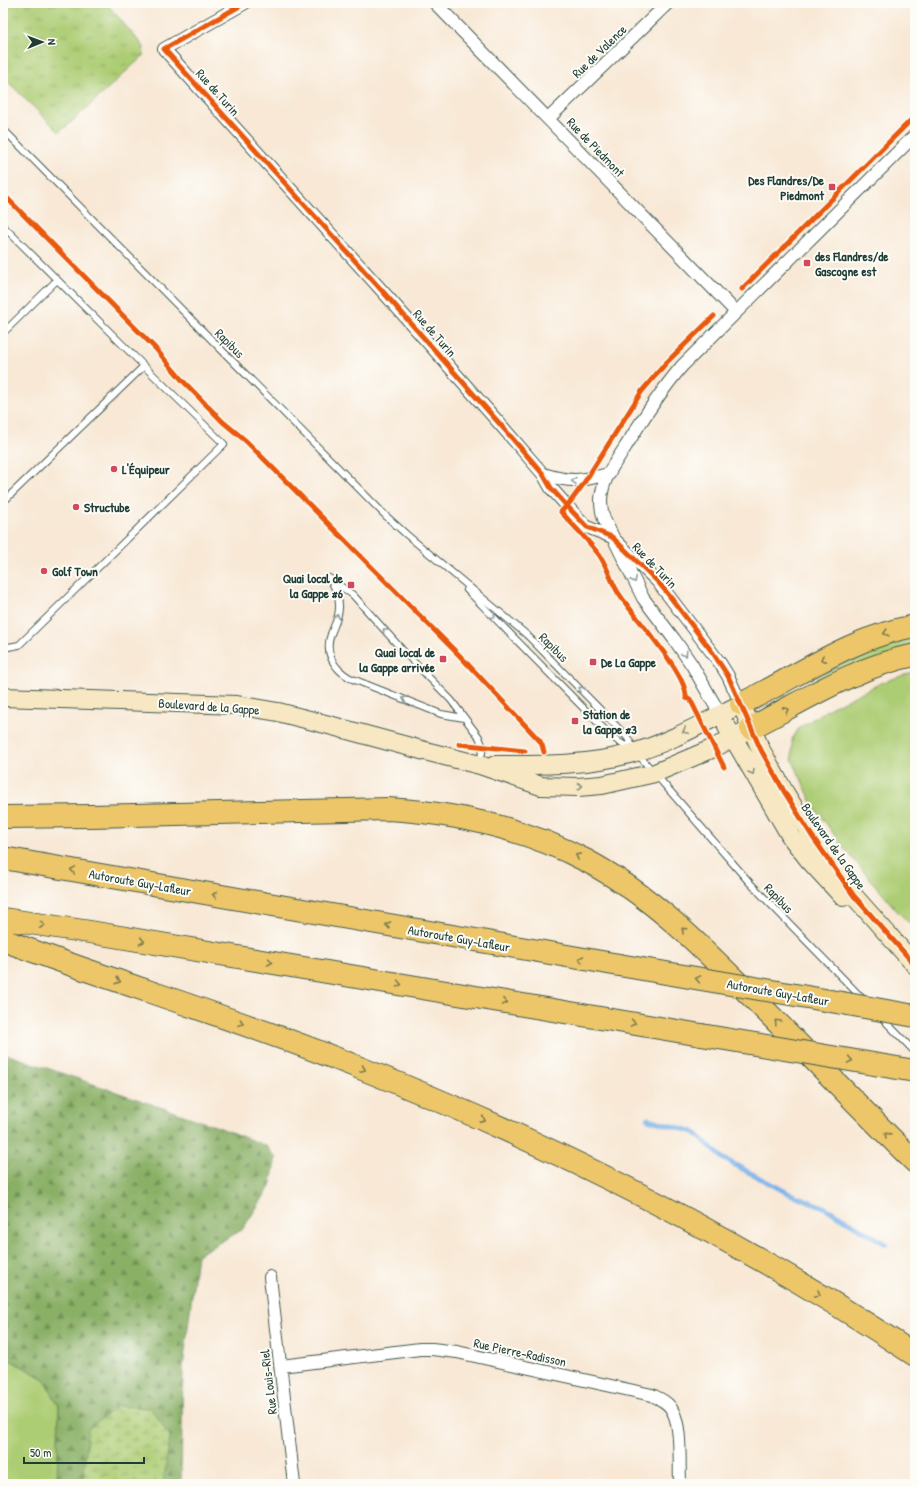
<svg xmlns="http://www.w3.org/2000/svg" width="918" height="1487" font-family="'Patrick Hand',sans-serif">
<defs>
<pattern id="forest-firs" width="22" height="20" patternUnits="userSpaceOnUse"><rect width="22" height="20" fill="#8ab066"/><path d="M5 1l3.5 6h-7zM16 11l3.5 6h-7z" fill="#709055"/></pattern>
<pattern id="wetland-marsh" width="20" height="14" patternUnits="userSpaceOnUse"><rect width="20" height="14" fill="#adcd75"/><path d="M1 5h8M5 5V1M11 12h8M15 12V8" fill="none" stroke="#8ca861"/></pattern>
<pattern id="park-tufts" width="24" height="20" patternUnits="userSpaceOnUse"><rect width="24" height="20" fill="#adcd75"/><path d="M3 7l-1-3M5 7V3M7 7l1-3M15 17l-1-3M17 17v-4M19 17l1-3" fill="none" stroke="#8ca861"/></pattern>
</defs>
<rect width="100%" height="100%" fill="#fdfcf7"/>
<filter id="ink" filterUnits="userSpaceOnUse"><feTurbulence type="fractalNoise" baseFrequency=".025" numOctaves="2"/><feDisplacementMap in="SourceGraphic" scale="8" xChannelSelector="R" yChannelSelector="G"/><feConvolveMatrix kernelMatrix="1 2 1 2 8 2 1 2 1" color-interpolation-filters="sRGB"/></filter>
<filter id="wash" filterUnits="userSpaceOnUse"><feTurbulence type="fractalNoise" baseFrequency=".012" numOctaves="4" result="noise"/><feDisplacementMap in="SourceGraphic" scale="16" xChannelSelector="R" yChannelSelector="G"/><feGaussianBlur stdDeviation="0.9" result="paint"/><feColorMatrix in="noise" values="0 0 0 0 0 0 0 0 0 0 0 0 0 0 0 0 0 1.4 0 .05"/><feComposite in="paint" operator="in"/></filter>
<g filter="url(#wash)">
<rect width="100%" height="100%" fill="#f8e8d5"/>
<path fill="#adcd75" stroke="#668554" d="M915,638V647L766,710V706L770,704L840,665L891,645Z
M915,671V929L898,912L844,848L814,807L792,759V739L799,728L830,708L881,683Z
M3,1356L44,1379L59,1406L57,1484H3Z"/>
<path fill="url(#forest-firs)" stroke="#54764d" d="M3,1053L218,1127L266,1146L276,1158L270,1187L242,1230L197,1255L183,1367L181,1484H57L59,1406L44,1379L3,1356Z"/>
<path fill="url(#wetland-marsh)" stroke="#668554" d="M117,1406L151,1408L170,1437L163,1484H83L88,1429Z"/>
<path fill="url(#park-tufts)" stroke="#668554" d="M3,3H106L144,47L143,56L69,124L59,132L3,77Z"/>
<g fill="none" stroke-linecap="round" stroke-linejoin="round">
<path stroke="#7ab2e9" stroke-width="5" d="M648,1119L694,1132L724,1159L788,1193L824,1207L886,1244"/>
</g>
</g>
<g filter="url(#ink)">
<g fill="none" stroke-linecap="round" stroke-linejoin="round">
<g stroke="#40574c" stroke-width="8">
<path id="lane" d="M3,129L386,516L407,535L527,635L627,737L636,752L750,883L863,999
M3,226L144,366L3,502
M3,333L57,280
M329,578L353,595L406,654L451,700L479,737L483,747L480,763
M330,579C335,588 339,595 339,605C340,616 334,625 331,634C324,653 334,669 350,678L441,714L464,718
M467,590L609,734L619,742L631,749
M3,648L19,645L224,444L144,366
M881,1017L915,1052"/>
</g>
<g stroke="#40574c" stroke-width="14">
<path id="street" d="M245,3L164,49L385,294L499,423L543,474L551,488L567,506L587,527L612,537L658,582L720,663L728,676L741,704
M435,3L736,312
M548,119L668,3
M543,474C572,483 580,481 609,474
M720,714L692,665L674,639L643,598L604,519C601,510 600,501 602,492C605,475 617,460 626,446C643,418 661,391 682,366L915,135
M270,1277L294,1484
M281,1366L420,1349H432L457,1352L652,1395C660,1399 668,1402 672,1410C682,1425 679,1465 680,1484"/>
</g>
<g stroke="#40574c" stroke-width="20">
<path id="secondary" d="M3,697L237,705L278,712L329,725L425,751L480,765L541,786L578,787L602,785L655,773L714,748L751,728
M727,727L791,837L809,860L843,897
M495,765C539,765 585,766 629,754C667,744 705,722 741,704L761,750L785,793L812,836L854,896L915,965"/>
</g>
<g stroke="#40574c" stroke-width="24">
<path id="highway" d="M741,704C798,676 851,637 915,626
M751,728C803,701 857,666 915,655
M3,817L91,816L388,809C456,813 526,829 587,861C652,896 702,947 753,998C808,1053 860,1108 915,1162
M3,858L619,965
M3,919L90,932L701,1035
M3,940C120,984 239,1019 355,1066C550,1143 740,1239 915,1355
M778,992L842,1003"/>
</g>
<use href="#lane" stroke="#fff" stroke-width="6"/>
<use href="#street" stroke="#fff" stroke-width="12"/>
<use href="#secondary" stroke="#f7e8c3" stroke-width="18"/>
<use href="#highway" stroke="#ecc669" stroke-width="22"/>
<g stroke="#40574c" stroke-width="24" stroke-linecap="butt">
<path id="highway-bridge" d="M619,965L778,992
M842,1003L915,1016
M701,1035L915,1071"/>
</g>
<use href="#highway-bridge" stroke="#ecc669" stroke-width="22"/>
<g stroke="#fdfcf7" stroke-width="8">
<path id="cycleway" d="M245,3L164,49L385,294L499,423L543,474L551,488L567,506L587,527L612,537L658,582L668,594L713,653L728,676L761,750L785,793L812,836L854,896L915,965
M3,194L155,348L182,380L223,422L246,441L459,655L540,741L542,745L544,752
M742,289L915,116
M714,316L666,363L642,391L582,486L571,501L561,512C574,526 588,540 600,556C608,568 611,582 619,594C634,617 688,674 686,698L690,699L724,767
M459,744L525,751"/>
</g>
<use href="#cycleway" stroke="#e8590c" stroke-width="5"/>
</g>
<defs><path id="oneway-chevron" d="M-2-3.5L2.5 0L-2 3.5" fill="none" stroke-width="1.6" stroke-linecap="round" stroke-linejoin="round"/></defs>
<g stroke="#8f9e9a">
<use href="#oneway-chevron" transform="translate(574 481) rotate(179)"/>
<use href="#oneway-chevron" transform="translate(634 580) rotate(63)"/>
<use href="#oneway-chevron" transform="translate(493 616) rotate(46)"/>
<use href="#oneway-chevron" transform="translate(337 617) rotate(-75)"/>
<use href="#oneway-chevron" transform="translate(385 631) rotate(-132)"/>
<use href="#oneway-chevron" transform="translate(685 654) rotate(56)"/>
<use href="#oneway-chevron" transform="translate(581 689) rotate(-135)"/>
<use href="#oneway-chevron" transform="translate(405 699) rotate(-158)"/>
</g>
<g stroke="#7b7b4c">
<use href="#oneway-chevron" transform="translate(886 633) rotate(163)"/>
<use href="#oneway-chevron" transform="translate(823 659) rotate(152)"/>
<use href="#oneway-chevron" transform="translate(786 710) rotate(-28)"/>
<use href="#oneway-chevron" transform="translate(578 856) rotate(-154)"/>
<use href="#oneway-chevron" transform="translate(73 870) rotate(-170)"/>
<use href="#oneway-chevron" transform="translate(215 895) rotate(-170)"/>
<use href="#oneway-chevron" transform="translate(42 925) rotate(8)"/>
<use href="#oneway-chevron" transform="translate(388 925) rotate(-170)"/>
<use href="#oneway-chevron" transform="translate(684 930) rotate(-138)"/>
<use href="#oneway-chevron" transform="translate(142 941) rotate(10)"/>
<use href="#oneway-chevron" transform="translate(581 959) rotate(-170)"/>
<use href="#oneway-chevron" transform="translate(270 962) rotate(10)"/>
<use href="#oneway-chevron" transform="translate(698 979) rotate(-170)"/>
<use href="#oneway-chevron" transform="translate(118 981) rotate(18)"/>
<use href="#oneway-chevron" transform="translate(399 984) rotate(10)"/>
<use href="#oneway-chevron" transform="translate(505 1002) rotate(10)"/>
<use href="#oneway-chevron" transform="translate(777 1022) rotate(-135)"/>
<use href="#oneway-chevron" transform="translate(241 1023) rotate(20)"/>
<use href="#oneway-chevron" transform="translate(633 1023) rotate(10)"/>
<use href="#oneway-chevron" transform="translate(850 1060) rotate(10)"/>
<use href="#oneway-chevron" transform="translate(363 1069) rotate(22)"/>
<use href="#oneway-chevron" transform="translate(483 1120) rotate(25)"/>
<use href="#oneway-chevron" transform="translate(887 1135) rotate(-136)"/>
<use href="#oneway-chevron" transform="translate(818 1294) rotate(30)"/>
</g>
<g stroke="#8b927c">
<use href="#oneway-chevron" transform="translate(685 731) rotate(155)"/>
<use href="#oneway-chevron" transform="translate(752 772) rotate(60)"/>
<use href="#oneway-chevron" transform="translate(580 786) rotate(-2)"/>
</g>
</g>
<g fill="#d1495b" stroke="#fdfcf7" stroke-width="1.5">
<rect x="828" y="183" width="8" height="8" rx="2"/>
<rect x="803" y="259" width="8" height="8" rx="2"/>
<circle cx="114" cy="469" r="4"/>
<circle cx="76" cy="507" r="4"/>
<circle cx="44" cy="571" r="4"/>
<rect x="347" y="581" width="8" height="8" rx="2"/>
<rect x="439" y="655" width="8" height="8" rx="2"/>
<rect x="589" y="658" width="8" height="8" rx="2"/>
<rect x="571" y="717" width="8" height="8" rx="2"/>
</g>
<g text-anchor="middle" dominant-baseline="central" stroke-width="4" stroke-linejoin="round" paint-order="stroke">
<g font-size="13" fill="#1f3d34" stroke="#fdfcf7">
<text transform="translate(599 51) rotate(-44)">Rue de Valence</text>
<text transform="translate(218 92) rotate(48)">Rue de Turin</text>
<text transform="translate(596 147) rotate(46)">Rue de Piedmont</text>
<text transform="translate(435 333) rotate(49)">Rue de Turin</text>
<text transform="translate(230 343) rotate(45)">Rapibus</text>
<text transform="translate(655 565) rotate(46)">Rue de Turin</text>
<text transform="translate(554 647) rotate(45)">Rapibus</text>
<text transform="translate(209 706) rotate(4)">Boulevard de la Gappe</text>
<text transform="translate(834 846) rotate(55)">Boulevard de la Gappe</text>
<text transform="translate(140 882) rotate(10)">Autoroute Guy-Lafleur</text>
<text transform="translate(779 898) rotate(46)">Rapibus</text>
<text transform="translate(459 938) rotate(10)">Autoroute Guy-Lafleur</text>
<text transform="translate(778 992) rotate(10)">Autoroute Guy-Lafleur</text>
<text transform="translate(520 1352) rotate(12)">Rue Pierre-Radisson</text>
<text transform="translate(268 1382) rotate(-97)">Rue Louis-Riel</text>
</g>
<g font-size="13" font-weight="bold" fill="#1f3d34" stroke="#fdfcf7" text-anchor="start">
<text x="824" y="180" text-anchor="end">Des Flandres/De<tspan x="824" dy="15">Piedmont</tspan></text>
<text x="815" y="256">des Flandres/de<tspan x="815" dy="15">Gascogne est</tspan></text>
<text x="122" y="469">L'Équipeur</text>
<text x="84" y="507">Structube</text>
<text x="52" y="571">Golf Town</text>
<text x="343" y="578" text-anchor="end">Quai local de<tspan x="343" dy="15">la Gappe #6</tspan></text>
<text x="435" y="652" text-anchor="end">Quai local de<tspan x="435" dy="15">la Gappe arrivée</tspan></text>
<text x="601" y="662">De La Gappe</text>
<text x="583" y="714">Station de<tspan x="583" dy="15">la Gappe #3</tspan></text>
</g>
</g>
<rect width="918" height="1487" fill="none" stroke="#fdfcf7" stroke-width="16"/>
<g transform="translate(42 42) rotate(89)" stroke="#fdfcf7" stroke-width="3" paint-order="stroke">
<path d="M0-3L7 15L0 10L-7 15Z" fill="#1f3d34"/>
<text y="-6" font-size="11" font-weight="bold" text-anchor="middle" fill="#1f3d34">N</text>
</g>
<path d="M24 1457v6h120v-6" fill="none" stroke="#1f3d34" stroke-width="2"/>
<text x="30" y="1457" font-size="12" fill="#1f3d34" stroke="#fdfcf7" stroke-width="3" paint-order="stroke">50 m</text>
</svg>
